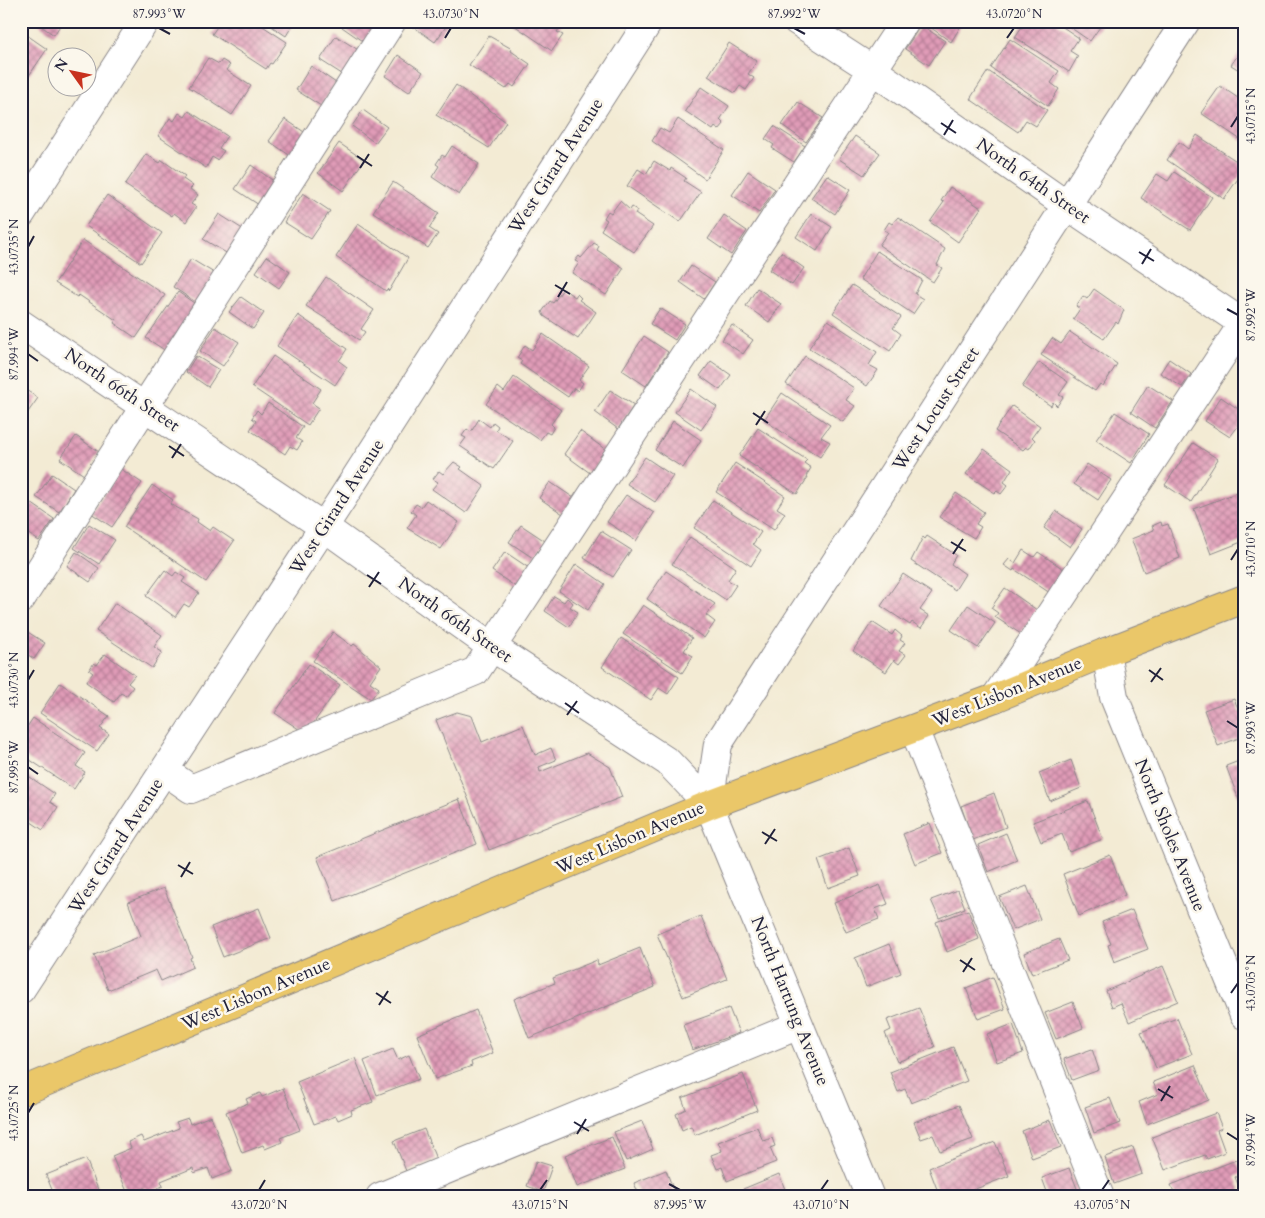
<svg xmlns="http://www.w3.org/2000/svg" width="1265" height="1218" font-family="Cardo,serif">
<defs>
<pattern id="building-cross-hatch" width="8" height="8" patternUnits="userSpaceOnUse" patternTransform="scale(1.25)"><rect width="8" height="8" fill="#e09bb7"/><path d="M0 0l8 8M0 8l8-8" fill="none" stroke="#b57e96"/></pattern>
</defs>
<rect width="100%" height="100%" fill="#fbf7ec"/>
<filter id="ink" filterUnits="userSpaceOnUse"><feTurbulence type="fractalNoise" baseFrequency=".02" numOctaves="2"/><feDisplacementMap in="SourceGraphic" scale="10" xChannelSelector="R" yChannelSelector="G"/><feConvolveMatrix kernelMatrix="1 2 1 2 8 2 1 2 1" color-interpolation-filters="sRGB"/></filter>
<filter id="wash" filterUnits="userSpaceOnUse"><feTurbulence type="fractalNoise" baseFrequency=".0096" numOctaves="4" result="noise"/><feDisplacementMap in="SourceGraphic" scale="20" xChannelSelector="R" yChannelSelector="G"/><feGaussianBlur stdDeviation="1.12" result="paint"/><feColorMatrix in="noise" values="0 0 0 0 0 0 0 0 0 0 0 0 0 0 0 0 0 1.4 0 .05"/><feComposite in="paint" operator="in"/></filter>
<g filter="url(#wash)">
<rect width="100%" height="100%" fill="#f3ebd4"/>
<g id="blocks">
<path fill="url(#building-cross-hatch)" d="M34,21H57L61,24L54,35Z
M221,21L231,23L232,21H255L287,42L272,64L270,63L266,69L212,34Z
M264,21H295L286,36Z
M346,21H375L379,24L365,43L342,27Z
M413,21H450L435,42L411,25Z
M508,21H564L557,32L563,35L552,51Z
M872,21H887L882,28Z
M929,21H964L951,42L927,25Z
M1026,21H1054L1079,38L1070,51L1078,56L1069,72L1015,37Z
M1061,21H1098L1102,24L1090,41Z
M921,25L945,41L929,65L905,49Z
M21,31L47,49L24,83L21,81Z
M336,36L360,51L345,76L320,60Z
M489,36L512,49L511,51L530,64L514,87L510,84L506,89L469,65Z
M1010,39L1059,71L1051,83L1059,89L1048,106L991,68Z
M729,43L757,61L748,74L754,78L746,90L740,86L735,93L708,76Z
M1244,46V73L1231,65Z
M398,55L423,72L409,92L385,76Z
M208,58L219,64L222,60L230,65L226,70L251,86L232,115L189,87Z
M311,66L336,83L321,106L296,90Z
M988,71L1047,110L1036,126L1026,120L1018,132L970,99Z
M456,85L506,122L489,148L436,115Z
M1220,86L1244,102V142L1201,113Z
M701,87L729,106L720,120L724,124L719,130L715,127L713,130L685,111Z
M798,102L823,118L806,142L782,125Z
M363,110L387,127L375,143L352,126Z
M189,111L227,136L219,148L224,151L217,160L212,157L206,168L158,136L170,118L174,121L179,113L185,117Z
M285,119L307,134L292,157L269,141Z
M678,119L724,150L705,179L652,141L660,128L669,133Z
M774,126L805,146L794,162L772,148L774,145L765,139Z
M1197,135L1244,166V170L1224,199L1167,160L1179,142L1188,149Z
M855,136L880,153L864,175L839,159Z
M339,143L364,160L343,191L318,173Z
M452,146L479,164L459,195L432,177L439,166L436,164L442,155L445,157Z
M146,154L160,163L162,160L185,176L183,179L193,186L190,189L198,195L191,204L196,207L186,222L174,213L172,216L125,185Z
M654,161L670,171L671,168L686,178L684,181L701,192L680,222L627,186L638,169L646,174Z
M251,165L275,182L259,205L235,189Z
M748,171L775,189L759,213L732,195Z
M1174,172L1212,197L1190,230L1141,198L1157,174L1168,181Z
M827,175L850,190L835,214L811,198Z
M393,182L439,213L429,228L438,234L428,248L373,212Z
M950,187L981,208L958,242L930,222L944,202L941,201Z
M303,193L330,211L311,239L284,222Z
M107,195L162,233L141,263L86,226Z
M620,201L630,210L632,207L637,210L635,214L653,226L634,252L601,230L607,220L604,218L608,211L611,213Z
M219,214L244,230L228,254L203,239Z
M811,214L832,227L817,251L796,237Z
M724,215L747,231L731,255L708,239Z
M898,217L945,249L937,265L942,268L933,282L879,245L888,232L884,230L889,222L892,224Z
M358,224L408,258L389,291L387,289L386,291L336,257Z
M83,240L165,295L136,338L114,323L116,320L79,295L77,297L55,283Z
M594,243L599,246L597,250L624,268L606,295L572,273L579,263L575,261L579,256L581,258Z
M877,251L922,280L915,294L923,299L913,314L860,279Z
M781,252L804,268L792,285L769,270Z
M267,256L290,272L279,288L256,272Z
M191,259L219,276L200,305L173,287Z
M691,266L715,282L704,299L680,282Z
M326,277L374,310L361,329L365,332L359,340L306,306Z
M852,285L901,317L893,328L901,334L890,351L833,313Z
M757,288L781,304L769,322L746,306Z
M563,289L575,297L577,294L581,298L579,300L596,312L578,339L544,316L542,312L550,301L553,303Z
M1094,289L1124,310L1118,324L1116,322L1104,339L1073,319L1080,309L1076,306L1083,296L1087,299Z
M178,292L200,307L169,353L146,338Z
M241,297L264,313L253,329L229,312Z
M660,308L685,324L675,340L650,324Z
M298,315L347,349L339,361L347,367L335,385L277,346Z
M828,320L877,352L869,365L878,370L867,386L809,348Z
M732,325L753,340L743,354L722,340Z
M215,327L239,342L223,366L200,351Z
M1070,332L1117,364L1103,386L1100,384L1095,391L1041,355L1052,338L1061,344Z
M543,334L589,366L579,380L583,383L578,391L574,388L568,397L520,364L522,361L517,358L525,345L532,350Z
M644,336L668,352L646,386L622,370Z
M196,356L219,370L208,387L186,372Z
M273,356L321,389L312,403L319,408L308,425L252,387Z
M805,356L854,388L846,400L855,406L843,422L786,384Z
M1169,359L1191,374L1182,387L1160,373Z
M711,361L731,375L720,390L700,376Z
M1039,362L1068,382L1059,395L1063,397L1057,406L1053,402L1051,406L1022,387Z
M514,377L561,410L551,424L554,427L550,434L546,432L540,440L486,404L498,387L504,392Z
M21,382L25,385L23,388L38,398L21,422Z
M1148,385L1173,401L1155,428L1131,412Z
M691,389L717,407L701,430L675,412Z
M610,390L634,405L618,429L595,412Z
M782,393L830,425L821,437L830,442L820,457L764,420Z
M1221,397L1244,413V418L1230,437L1205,421Z
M268,403L303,427L296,438L302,442L297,450L290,446L285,454L250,430L256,421L252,418L257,410L261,414Z
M1012,406L1040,426L1032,437L1035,440L1029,449L1026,447L1023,450L995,431Z
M1115,412L1149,434L1131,463L1096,440Z
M479,419L490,427L493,422L498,426L496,430L513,441L494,469L460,446L466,438L462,436L467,429L471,432Z
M673,421L701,440L683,468L655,450Z
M758,428L807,460L804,463L811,468L806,476L808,477L797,494L739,456Z
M580,431L606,450L590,473L564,454Z
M76,436L99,452L84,475L60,459Z
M1193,443L1218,459L1191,502L1165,485Z
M984,449L1012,469L1004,482L1008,485L1001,494L997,491L995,493L966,474Z
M645,457L673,476L655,502L627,484Z
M454,462L462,467L460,469L484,486L466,513L432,489L438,482L433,479L439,471L443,474Z
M735,463L785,496L777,508L785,513L774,530L716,492Z
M1087,464L1111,480L1098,500L1074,484Z
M121,469L142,483L112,527L91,513Z
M52,474L74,489L59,512L36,497Z
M550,482L574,498L563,514L539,498Z
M152,485L173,500L170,504L198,519L197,522L210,531L213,527L234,541L206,582L124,527Z
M1244,490V541L1211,554L1194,509Z
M956,493L984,512L976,524L981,527L974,538L939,517Z
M626,495L654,513L636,541L607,522Z
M426,500L459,522L441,549L407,528L416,515L411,511L416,504L421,507Z
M713,500L761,532L753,544L761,550L751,566L694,528Z
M31,503L54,519L39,541L21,529V518Z
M1056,511L1082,529L1070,547L1044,528Z
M1161,522L1162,526L1168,524L1180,558L1144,572L1131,539L1154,530L1152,526Z
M89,524L115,540L99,564L74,548Z
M521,525L545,541L533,558L509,542Z
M601,531L631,550L613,577L584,558Z
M927,536L956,555L951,564L965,574L955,590L911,561L923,537L925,539Z
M690,537L736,568L728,580L736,585L726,600L672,564Z
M1023,550L1034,557L1038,552L1065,570L1050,593L1014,569L1013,571L1004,565L1009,559L1015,563Z
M76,552L99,568L90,582L67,566Z
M505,552L529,568L516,587L492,571Z
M576,564L605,584L588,610L559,591Z
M165,570L173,576L176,572L185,578L182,582L199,593L189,607L184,604L175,617L146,596Z
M666,571L715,604L706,615L715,622L704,638L647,599Z
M903,574L932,593L920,610L929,616L921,628L912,622L910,625L881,606Z
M1005,588L1037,610L1021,634L995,617L998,613L991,608Z
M554,596L564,602L567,598L573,603L570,607L578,612L569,627L545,611Z
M115,603L162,635L154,647L162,652L152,668L96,631Z
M643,605L692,638L684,651L693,656L682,673L623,634Z
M968,605L995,623L978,648L951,630Z
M872,622L892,635L895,630L902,636L900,640L905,643L899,651L906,655L899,664L894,660L886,672L853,651Z
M23,629L45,643L34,659L21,650Z
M333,632L352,646L354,644L381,666L370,682L379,688L371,699L313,661Z
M621,638L679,677L668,694L659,688L651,700L602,667Z
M105,654L135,675L128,683L133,687L126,696L121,693L114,702L86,682L93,673L89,670L94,663L97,665Z
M309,664L340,685L306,734L275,713Z
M60,683L109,716L100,728L109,734L97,751L40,713Z
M1234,699L1240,713L1244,711V736L1218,746L1204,710Z
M457,712L472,716L482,742L523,725L535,755L551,748L556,760L539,767L540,772L587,753L610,767L622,797L489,850L436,720Z
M33,718L85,753L76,766L85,772L74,789L21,754V736Z
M1244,759V802L1240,803L1226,766Z
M1071,760L1081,788L1050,801L1039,773Z
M21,771L55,794L50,802L58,807L43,830L21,815Z
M994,793L1006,827L973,840L961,806Z
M459,799L477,844L335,901L317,857Z
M1088,801L1103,839L1069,852L1062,834L1041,842L1033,822Z
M930,823L942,853L915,864L903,834Z
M1006,833L1017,860L988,872L978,845Z
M849,848L860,876L828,888L818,860Z
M1110,855L1125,895L1079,916L1063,874Z
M880,885L888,904L875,909L879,919L846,932L834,903Z
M1027,886L1040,919L1013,930L999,897Z
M164,888L192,957L190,958L193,967L161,981L156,970L108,990L94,955L141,936L128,902Z
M958,890L965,908L939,918L931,900Z
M259,908L271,938L223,957L211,927Z
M968,910L979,939L947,952L936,922Z
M1132,910L1148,949L1114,962L1108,945L1111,944L1102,922Z
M701,916L727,979L683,997L657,934Z
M1059,939L1068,960L1032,974L1024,953Z
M889,944L901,973L866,987L855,958Z
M640,948L655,987L529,1038L514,999L555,983L553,978L597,960L598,965Z
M1163,966L1178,1001L1129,1022L1121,1003L1112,1007L1106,991Z
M993,977L1005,1009L978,1019L966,988Z
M1073,1002L1083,1028L1056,1039L1045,1013Z
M729,1008L739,1033L692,1050L683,1025Z
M919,1008L935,1047L897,1062L885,1033L891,1030L887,1020Z
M476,1010L493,1053L471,1062L472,1066L435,1079L417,1035Z
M1177,1018L1192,1054L1156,1068L1141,1032Z
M1013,1024L1023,1053L997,1062L987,1034Z
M953,1047L967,1081L911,1103L905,1089L898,1092L890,1072Z
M393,1049L398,1060L409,1055L419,1079L377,1095L364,1061Z
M1092,1049L1099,1070L1072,1080L1064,1059Z
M355,1058L373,1102L351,1110L352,1114L338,1120L336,1116L314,1124L297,1082Z
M1195,1065L1209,1100L1147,1124L1139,1102L1158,1094L1153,1082Z
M743,1074L757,1110L695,1135L691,1126L682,1130L676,1114L686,1109L682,1098Z
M283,1088L300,1130L280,1138L282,1142L265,1149L263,1145L242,1153L226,1112L248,1103L246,1099L260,1093L262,1097Z
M1110,1098L1120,1123L1094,1133L1085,1107Z
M959,1105L973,1139L940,1151L933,1135L921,1139L914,1122Z
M1216,1113L1222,1128L1217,1130L1225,1152L1207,1159L1205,1155L1165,1170L1152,1137Z
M211,1116L232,1171L212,1179L208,1168L194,1173L193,1168L161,1181L163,1186L147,1193L145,1188L128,1194L112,1156L131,1148L128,1142L141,1136L144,1142L179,1128L176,1122L188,1118L190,1124Z
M1050,1120L1061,1147L1032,1158L1022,1131Z
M642,1121L653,1149L626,1161L614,1132Z
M757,1127L763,1141L772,1138L775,1146L770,1148L776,1162L727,1181L722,1167L717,1169L711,1155L722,1151L718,1142Z
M424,1129L436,1159L406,1171L394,1141Z
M612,1137L625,1169L577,1187L565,1155Z
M995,1142L1009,1176L955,1197H940L929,1168Z
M1133,1147L1142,1174L1114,1184L1105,1157Z
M86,1159L101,1197H55L46,1175Z
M1236,1160L1242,1174L1235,1177L1243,1197H1176L1171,1185Z
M536,1161L552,1166L543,1192L527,1186Z
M1069,1168L1080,1196L1049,1197L1042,1178Z
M666,1170L676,1197H640L634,1183Z
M779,1174L788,1197H747L743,1189Z"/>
</g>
</g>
<g filter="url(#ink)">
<use href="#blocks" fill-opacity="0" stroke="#8a8688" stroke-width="1"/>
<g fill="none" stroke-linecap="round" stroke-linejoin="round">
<g stroke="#8a8688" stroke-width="30">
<path id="minor" d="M797,21L874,71L1068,206L1244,324
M21,214L145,21
M21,324L324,527L492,647L668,762L709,805L870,1197
M21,599L392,21
M1106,652L1114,697L1244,1015
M995,698L1244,322
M914,729L1100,1197
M165,771L191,789L476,671L905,21
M709,805L718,744L1186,21
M21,989L340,502L649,21
M380,1197L799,1025"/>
</g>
<g stroke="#8a8688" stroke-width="30">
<path id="major" d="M21,1092L709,805L995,698L1106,652L1244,599"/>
</g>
<use href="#minor" stroke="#fff" stroke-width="28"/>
<use href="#major" stroke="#eac769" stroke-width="28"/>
</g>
</g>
<path fill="none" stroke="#22223b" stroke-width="2" d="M159,28L170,34M794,28L805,34M445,38L451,28M1007,38L1014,28M941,123L956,133M1231,127L1238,116M944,135L953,120M357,156L372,166M360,168L369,154M28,247L34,236M1139,252L1154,261M1142,264L1151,249M555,285L570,294M558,297L567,282M1227,309L1238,315M28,354L38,361M753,413L768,423M756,425L765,411M169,446L184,456M172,458L181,444M951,542L966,551M953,554L963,539M1231,560L1238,549M367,575L381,584M369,587L379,572M1149,670L1163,680M28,680L34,670M1151,682L1161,668M565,703L579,713M567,715L577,701M1227,721L1238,728M28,767L38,774M762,832L777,841M765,844L775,829M178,865L193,874M181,877L190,862M960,960L975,970M963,972L972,958M376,993L391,1003M1231,993L1238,983M379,1005L388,991M1158,1089L1173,1098M1161,1101L1170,1086M28,1113L34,1103M574,1122L589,1131M1227,1133L1238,1140M577,1134L586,1119M669,1184L680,1190M259,1190L265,1180M540,1190L547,1180M821,1190L828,1180M1102,1190L1109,1180"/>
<g text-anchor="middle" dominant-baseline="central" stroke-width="5" stroke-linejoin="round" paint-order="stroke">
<g font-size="18" fill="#22223b" stroke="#fbf7ec">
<text transform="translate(556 166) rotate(-57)">West Girard Avenue</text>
<text transform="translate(1033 181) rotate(35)">North 64th Street</text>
<text transform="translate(122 390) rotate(34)">North 66th Street</text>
<text transform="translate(936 409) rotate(-57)">West Locust Street</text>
<text transform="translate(337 507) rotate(-57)">West Girard Avenue</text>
<text transform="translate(455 620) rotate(35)">North 66th Street</text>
<text transform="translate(1007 692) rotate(-22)">West Lisbon Avenue</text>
<text transform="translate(1170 835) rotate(68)">North Sholes Avenue</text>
<text transform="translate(630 838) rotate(-23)">West Lisbon Avenue</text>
<text transform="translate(116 846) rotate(-57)">West Girard Avenue</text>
<text transform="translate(256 994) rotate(-23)">West Lisbon Avenue</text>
<text transform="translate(790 1001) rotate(68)">North Hartung Avenue</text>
</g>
</g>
<rect width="1265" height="1218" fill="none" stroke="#fbf7ec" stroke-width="55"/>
<g transform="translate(72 72) rotate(303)"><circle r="24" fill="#fbf7ec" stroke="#a4a2a5"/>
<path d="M0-4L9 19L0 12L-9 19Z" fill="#c8321e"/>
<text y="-8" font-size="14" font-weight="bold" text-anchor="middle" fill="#22223b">N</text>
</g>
<rect x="28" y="28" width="1210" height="1162" fill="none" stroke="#22223b" stroke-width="2"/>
<g font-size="12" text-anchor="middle" fill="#22223b">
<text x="159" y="18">87.993°W</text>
<text x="451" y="18">43.0730°N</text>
<text x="794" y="18">87.992°W</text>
<text x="1014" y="18">43.0720°N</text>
<text transform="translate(1251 116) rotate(-90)" y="4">43.0715°N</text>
<text transform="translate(14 247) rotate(-90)" y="4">43.0735°N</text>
<text transform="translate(1251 315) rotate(-90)" y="4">87.992°W</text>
<text transform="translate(14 354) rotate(-90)" y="4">87.994°W</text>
<text transform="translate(1251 549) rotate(-90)" y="4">43.0710°N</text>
<text transform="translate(14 680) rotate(-90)" y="4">43.0730°N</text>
<text transform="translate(1251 728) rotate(-90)" y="4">87.993°W</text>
<text transform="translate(14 767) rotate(-90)" y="4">87.995°W</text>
<text transform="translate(1251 983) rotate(-90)" y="4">43.0705°N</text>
<text transform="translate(14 1113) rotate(-90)" y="4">43.0725°N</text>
<text transform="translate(1251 1140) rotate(-90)" y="4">87.994°W</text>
<text x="259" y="1209">43.0720°N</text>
<text x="540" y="1209">43.0715°N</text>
<text x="680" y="1209">87.995°W</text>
<text x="821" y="1209">43.0710°N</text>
<text x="1102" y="1209">43.0705°N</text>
</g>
</svg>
